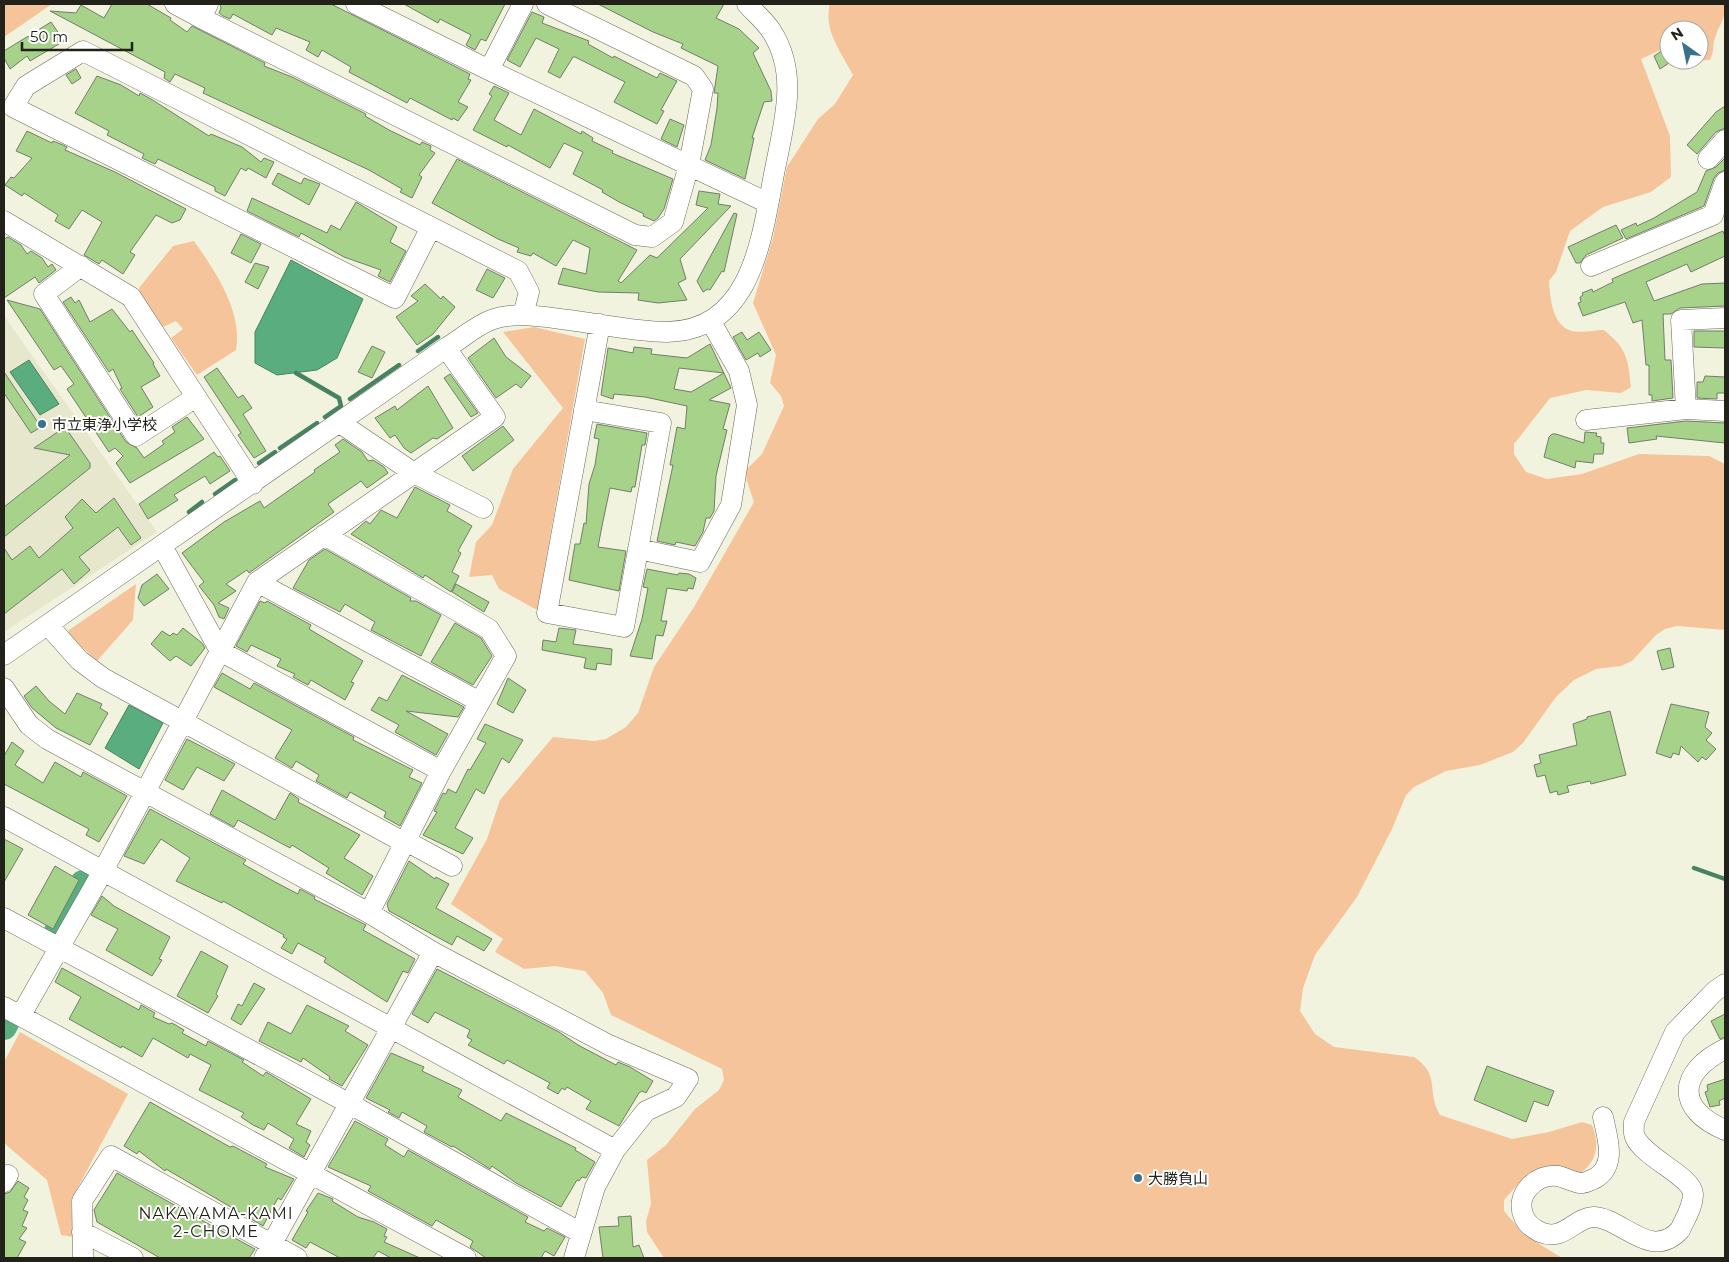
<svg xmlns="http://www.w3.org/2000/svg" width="1729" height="1262" font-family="Montserrat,'Noto Sans JP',sans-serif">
<rect width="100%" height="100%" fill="#f2f3df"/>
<path fill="#e6e7cc" d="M4,316L157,532L4,632Z"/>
<path fill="#f6c49a" d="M4,4H52L4,37Z
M830,4H1725C1725,20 1721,22 1716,35C1712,44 1715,50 1710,60L1688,61L1687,60H1699V30H1669V46L1641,59L1670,136L1671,177L1651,192L1603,207L1570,231L1556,272L1549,281C1550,297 1552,323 1569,330C1578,334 1595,330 1604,330C1627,349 1628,358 1631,387L1621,393L1586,390L1550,398L1514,444V454L1526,472L1547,479L1582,474L1639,454L1709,456L1725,464V630L1677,626L1665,629L1656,635L1632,661L1621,666L1596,669L1574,680L1556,697L1523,743L1513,752L1480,765L1446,771L1414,787L1406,795L1392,829L1357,897L1315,955L1303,988L1300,1011L1315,1034L1334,1047L1414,1057C1441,1075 1426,1091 1440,1115L1512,1139L1549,1132L1582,1122L1592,1125C1600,1145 1597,1162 1579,1174L1552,1169L1520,1182L1504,1200V1211L1525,1235L1562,1258H664L647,1232L646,1221L651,1204L647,1160L666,1145L695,1109L719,1090L724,1080L722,1069L611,1015L603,993L585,971L555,966L524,969L495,952L503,939L451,904L487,839L500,800L553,737L594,741L606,739L626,727L638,713L654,667L694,607L754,502L747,481L746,470L762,454L784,406L781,396L770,383L776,355L753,303L773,238L787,167L818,119L835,104L853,75C841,52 823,30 830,4Z
M194,241C215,271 243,311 236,350L197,375L171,338L183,329L176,321L163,327L141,300L139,288L173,246Z
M534,327L585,339L537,610L499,589L492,575L469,577L476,542L492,525L513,469L563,408L503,332Z
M136,584L133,620L97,661L68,634L69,630Z
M20,1032L128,1094L71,1200L73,1237L61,1235L47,1180L4,1143V1062Z"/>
<path fill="#59ad7f" stroke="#488361" d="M291,260L363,299L337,358L317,370L277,375L255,363V332Z
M29,360L59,404L40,415L10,372Z
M129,705L163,723L139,769L105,748Z"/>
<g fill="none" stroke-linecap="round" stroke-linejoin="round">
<path stroke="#488361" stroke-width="4.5" d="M418,351L438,337
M296,373L339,398L341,406L325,417
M350,399L399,365
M280,448L317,423
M259,463L275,452
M215,494L235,480
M189,512L202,502
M1694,868L1725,879"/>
<path stroke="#59ad7f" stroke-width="26" d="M69,908L83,883
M57,931L65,915
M4,1027L7,1021"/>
</g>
<path fill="#a6d28a" stroke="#737d6d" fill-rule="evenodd" d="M112,4H147L171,18L170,20L187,32L192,26L265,63L264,66L292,77L366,114L365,116L389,130L420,145L422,142L431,146L430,150L435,153L419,175L422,177L412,198L400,192L402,189L369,170L203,93L205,88L175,74L170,82L164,78L165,72L50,11L76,13L81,5L104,18Z
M220,4H331L470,74L468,79L471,80L458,102L468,107L458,121L453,118L452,120L410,98L407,103L349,72L351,67L322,50L318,57L306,50L310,42L276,28L272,35L233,14L230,19L223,16L219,13L221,8Z
M404,4H505L486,41L481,39L475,50L466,45L471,35L440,19L438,23Z
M598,4H724L716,18L739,29L759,48L753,53L771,91L772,101L764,102L752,138H754L745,179L705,160L711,145L717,108L718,93H714L718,66L681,48L683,44L653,32Z
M532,12L544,17L542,23L589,41L588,44L613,58L614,56L657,78L660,73L677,81L661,110L664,111L657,124L614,102L625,82L575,57H573L560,78L548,72L559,49L536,38L520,67L507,60Z
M51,22L64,41L30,61L27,56L10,69L4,58V51Z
M1669,46V63L1660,69L1654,56Z
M76,69L81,78L72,84L66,75Z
M97,76L121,85L139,96L140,93L151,99L209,136L211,134L242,147L261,162L264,158L274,162L266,178L248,168L246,171L241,168L225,196L215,191V187L158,159L155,164L142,158L144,154L107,135L109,131L75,113Z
M494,86L509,93L494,120L521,135L534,109L581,134L582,131L593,138L592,141L613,151L612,153L673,179L664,209L658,218L654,221L643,216L644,214L619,202L602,192L603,190L573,174L583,152L564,143L550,168L508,145L507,147L473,130L492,96L489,94Z
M1725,106V128L1716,132L1697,154L1687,145L1716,112Z
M670,119L684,125L677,147L661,139Z
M27,131L52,143L53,141L63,145L67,147L65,150L115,172L186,209L180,220L172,223L156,215L130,252L135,255L123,274L102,260L99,264L84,255L102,222L82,210L69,229L55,221L58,215L24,193L22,196L5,185L11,177L14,178L32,158L16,151Z
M1725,158V170L1718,173L1714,178L1704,206L1626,239L1621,230L1636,223L1637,226L1654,218L1697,192L1706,171L1716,167Z
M457,159L637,250L618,281L621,283L650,255L657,258L708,208L696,205L699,191L720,194L718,204L731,206L680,259L686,279L678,283L687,300L658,303L638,300L639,293L598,292L558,284L563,268L586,274L590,248L573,240L556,266L533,253L531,256L517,252L519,248L498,239L432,203Z
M278,173L301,184L304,178L320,184L309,205L272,184Z
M252,198L327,233L331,225L340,230L356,202L397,227L390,242L406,251L390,282L378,276L381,270L344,257L301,233L299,237L247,211Z
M734,213L737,214L724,272L722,271L710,290L708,289L703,292L697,281Z
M1616,225L1623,238L1586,255L1580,263H1576L1568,247Z
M1723,231L1725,237V256L1691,272L1687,264L1646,282L1654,301L1702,284L1725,283V306L1680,308L1671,314H1663L1665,360H1671L1673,398L1652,401V395H1649V365H1646L1642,320L1633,323L1625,302L1583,316L1578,303L1581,302L1580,297L1583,295L1582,293L1592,289L1593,292L1613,282L1612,279Z
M241,234L261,244L251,263L231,253Z
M8,237L21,245L27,254L31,251L42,258L48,267L52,264L56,270L39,283L35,277L4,298V239Z
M255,263L269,267L258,289L245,282Z
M487,269L505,278L493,298L476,290Z
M425,284L441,299L443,296L455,307L433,334L417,345L396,317L418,301L411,296Z
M71,297L75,303L79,300L90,322L112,309L130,332L132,330L154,363L153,364L160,376L141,387L153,407L138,417L120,389L122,388L113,369L109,372L63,302Z
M7,300L40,309L126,442L137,448L144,458L164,444L162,441L175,432L172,427L187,417L204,439L130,483L116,463L123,456L115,448L109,452L67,389L74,384L61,366L54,370Z
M1694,331H1725V348L1694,347Z
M742,332L747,340L759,332L771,350L760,357L758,353L746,360L733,337Z
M494,338L506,357L531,376L521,388L516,384L496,398L468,358Z
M710,344L731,388L709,400L730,404L723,429L727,430L716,476L714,511L710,518H706L703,532L695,546L676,542L675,545L657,541L673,465H670L677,427L685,429L687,406L645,397L614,394L613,399L601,395L608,348L633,353L634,347L652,349L651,354L687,358ZM679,368L724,373L691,392L674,389Z
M372,346L385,352L372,378L358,372Z
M217,368L238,398L243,395L252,408L243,414L266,451L254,458L238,435L241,433L204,377Z
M4,372L41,427L31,433L4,393Z
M450,374L478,413L471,417L444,378Z
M1705,376L1725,377V393H1717V399L1697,398V382H1703Z
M428,386L453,428L437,439L433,438L411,453L404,448L395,435L390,438L375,418L395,406L397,410Z
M1686,421L1725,423V443L1656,436L1657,439L1629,443L1627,428Z
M597,424L647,433L645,445H642L635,487H632L631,492L610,488L602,526L598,547L626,551L619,591L569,580L575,544H580L584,523L586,524L589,484L595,465L599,439L594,438Z
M503,426L514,440L473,471L462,456Z
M65,427L90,463V468L4,537V507L70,455L34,448Z
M1585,432L1597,433L1596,436L1601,437V443H1604L1603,454H1594L1593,463L1576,461L1575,468L1544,457L1549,437L1552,434H1556L1584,443Z
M343,439L362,452L368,461L373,460L384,467L388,473L367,488L361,481L328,504L334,512L249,573L247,570L226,584L236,591L218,603L229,608L224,619L219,617L214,605L199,586L204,582L182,553L224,522L260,501L264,508L315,472L314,470L340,452L335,445Z
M214,452L218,457L220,456L230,471L210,484L205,476L174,495L178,500L148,519L139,504Z
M415,487L450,505L447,511L472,526L458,551L461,553L452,572L459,576L451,592L425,575L423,578L410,570L351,534L366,521L370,524L381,510L397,518Z
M114,498L141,538L131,545L118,527L79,557L90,570L74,584L62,569L4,614V548L12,560L30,546L39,558L73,528L65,517L82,499L96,513Z
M325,549L411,598L410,601H416L441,615L421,656L371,630L375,622L345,604L340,612L293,588L309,560Z
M647,569L678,575L679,573L689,574L696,578L693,589L688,588L687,591L667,588L661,621H667L663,636L656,635L652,659L630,656L642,619L648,588L643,587Z
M157,574L169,589L144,606L138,598L142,585Z
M456,584L489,602L484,612L452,592Z
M260,601L265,603L267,601L311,625L309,629L363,661L351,682L354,683L345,700L311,680L308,685L293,677L295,674L277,666L281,659L251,645L247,652L236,646Z
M455,623L481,638L492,656L473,685L431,662Z
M183,628L202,643L205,648L191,666L176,656L170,661L151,644L162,631L170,636L173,633L177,635Z
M559,628L576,630L573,644L612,649L611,665L597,663L596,670L584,668L586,658L542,650L543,640L556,642Z
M1670,648L1674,667L1662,670L1657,651Z
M222,673L250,689L254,683L354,737L353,740L413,770L409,777L422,783L400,826L384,817L386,812L350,792L347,798L316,781L319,775L296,761L292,768L275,758L292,730L214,687Z
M402,675L464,707L458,717L406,711L448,734L436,755L395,732L399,725L371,710L379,697L387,701Z
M508,678L526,690L513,713L497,704Z
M36,686L49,701L65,714L77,693L102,704L100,708L108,713L90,745L56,728L32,708L24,696Z
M1671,704L1709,712L1705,727L1712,733L1706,740L1716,749L1706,760L1702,757L1698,762L1681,746L1679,755L1673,753L1671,758L1656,753Z
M1610,711L1626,775L1591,784L1590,781L1567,786L1569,792L1558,795L1557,791L1550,793L1545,775L1537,777L1534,765L1541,763L1539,755L1577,745L1573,724L1587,719V717Z
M485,724L523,740L509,763L502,758L484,794L476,789L455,828L473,838L463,854L423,835L437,812L434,811L443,793L446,794L448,789L456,793L468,769L470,770L486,743L477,739Z
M187,739L235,764L224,781L197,767L183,790L165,780Z
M12,742L24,751L15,765L43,783L55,762L81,777L83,772L127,796L99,842L86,835L89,829L4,784V756Z
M222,790L275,820L290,793L299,799L298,802L360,835L344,858L373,876L362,895L326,873L329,868L292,845L290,848L238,820L234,827L210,814Z
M150,809L246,860L243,864L275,882L298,894L300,889L315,897L314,899L366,925L363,930L415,959L408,973L403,971L387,1002L324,962L326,958L298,943L292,954L281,948L287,939L283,937L284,935L223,901L222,903L176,881L190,858L161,839L144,864L124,856Z
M4,839L23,849L4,882Z
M409,861L435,879L436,877L449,884L436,908L492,939L484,951L457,936L452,945L389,911L387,904Z
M55,866L79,880L53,929L28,915Z
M102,896L114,906L170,937L159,959L162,960L152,976L106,950L118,929L91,915Z
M201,951L228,966L216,994L218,996L208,1013L177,996Z
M62,968L139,1010L141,1005L155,1013L153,1017L169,1024L172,1023L184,1030L182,1033L206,1046L208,1041L244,1060L242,1062L263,1076L266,1072L311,1099L296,1124L311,1131L306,1142L310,1145L304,1157L289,1148L294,1139L268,1123L264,1130L253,1125L241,1117L244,1113L199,1090L211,1065L190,1054L188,1058L153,1038L142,1057L122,1046L121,1048L69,1019L81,997L55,982Z
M437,969L559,1032L578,1045L616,1065L618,1062L630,1067L653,1081L646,1093L642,1091L639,1093L619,1126L586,1109L591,1101L567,1087L565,1090L562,1088L558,1094L547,1088L550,1083L507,1060L504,1064L468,1045L472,1040L467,1037L470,1030L435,1012L428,1023L412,1014Z
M254,983L265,989L241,1025L231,1019L238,1004L242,1006Z
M307,1005L349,1026L345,1031L368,1045L342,1086L329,1079L330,1077L303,1058L301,1062L259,1041L268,1022L291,1034Z
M1725,1014V1037L1720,1039L1711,1021Z
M391,1053L424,1067L422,1071L462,1090L458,1097L501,1121L506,1113L576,1148L575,1150L595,1162L586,1178L582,1177L579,1181L577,1180L561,1207L516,1183L492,1166L490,1169L453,1146L452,1147L424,1132L427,1126L402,1112L399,1118L388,1112L390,1110L366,1098Z
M1487,1066L1554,1091L1548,1106L1534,1101L1526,1122L1474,1100Z
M1725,1079V1098L1719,1101L1720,1105L1710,1107L1705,1092L1708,1091L1707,1085Z
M150,1102L230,1147L233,1146L267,1164L265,1167L294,1179L281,1200L278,1198L263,1226L166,1169L165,1171L139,1151L137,1154L124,1146Z
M355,1121L388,1139L385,1145L404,1157L408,1150L528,1217L525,1222L544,1231L547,1228L565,1237L554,1256L545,1251L541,1258H486L470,1247L473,1241L436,1220L432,1226L368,1191L371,1186L328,1167Z
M117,1173L205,1222L255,1249L249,1258H160L97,1222L94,1210Z
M18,1181L29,1188L24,1197L28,1200L23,1210L28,1212L22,1226L27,1228L19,1239L26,1242L17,1258H4V1194L10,1192Z
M318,1193L333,1199L332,1201L358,1217L374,1222L387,1229L384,1236L387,1237L384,1242L420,1258H391L378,1251L373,1258H340L310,1242L306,1248L292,1240L308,1212L306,1211Z
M631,1216L633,1247L639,1245L644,1258H603L599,1227L619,1226L618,1217Z"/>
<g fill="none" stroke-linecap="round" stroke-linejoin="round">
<g stroke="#696a58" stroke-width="21">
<path id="minor" d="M175,4L201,18L208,4
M356,4L489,70L768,203
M201,18L635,235L652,237L673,222L689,165L703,89L694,76L547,4
M489,70L523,4
M1708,159L1725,140
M4,221L131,297L253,484
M431,227L395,298L13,107L26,86L83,51L518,271L529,292L523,315
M81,266L44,294L136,436L196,397
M1591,266L1713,215L1725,182
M1686,409L1681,320L1725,318
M584,410L661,423L624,627L547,613L600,324
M1586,420L1686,409L1725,411
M340,423L414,473L483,508
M324,535L489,629L506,656L441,771L369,913
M162,546L220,651L441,771
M638,549L700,562L731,505L747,405L739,371L711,322
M257,582L480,702
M48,625L79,660L103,678L405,843
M4,655L446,348C460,340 475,326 491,320C515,311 544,317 569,320C599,324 637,332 667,332C756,330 762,231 776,164C785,119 798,73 772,32C766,22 755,13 747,4
M4,688L29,725L47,739L369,913L433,952L609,1045L688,1079L676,1097L646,1111L615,1150L595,1187L574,1258
M4,817L615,1150
M406,841L452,866
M4,918L350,1104L581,1233
M4,1007L466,1258
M21,1015L103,871L257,582L495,417L446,348
M1725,1049C1678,1072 1675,1109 1725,1130
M1603,1117C1607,1137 1618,1166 1594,1179C1590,1180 1584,1184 1580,1183C1573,1182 1566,1178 1558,1176C1536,1173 1514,1195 1524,1217C1527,1224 1534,1229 1540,1232C1564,1242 1574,1218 1593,1217C1622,1217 1650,1262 1680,1230C1685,1219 1693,1207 1693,1194C1692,1176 1644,1158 1635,1137C1633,1133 1634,1127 1634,1122L1675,1032L1715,991L1725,984
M4,1182L8,1175
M82,1232L133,1258
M83,1258L82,1201L111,1156L297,1258
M264,1258L433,952"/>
</g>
<use href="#minor" stroke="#fff" stroke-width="20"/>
</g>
<g fill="#3a728c" stroke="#fff" stroke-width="2">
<circle cx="42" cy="424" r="5"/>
<circle cx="1138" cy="1178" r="5"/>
</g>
<g text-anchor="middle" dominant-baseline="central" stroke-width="4" stroke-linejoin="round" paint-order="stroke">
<g font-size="15" fill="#22221b" stroke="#fff" text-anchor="start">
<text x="52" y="424">市立東浄小学校</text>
<text x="1148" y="1178">大勝負山</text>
</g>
<g font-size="16" letter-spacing="1" fill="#22221b" stroke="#fff">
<text x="216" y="1213">NAKAYAMA-KAMI<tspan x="216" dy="18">2-CHOME</tspan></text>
</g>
</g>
<rect width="1729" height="1262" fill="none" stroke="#22221b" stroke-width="10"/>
<g transform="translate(1684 45) rotate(327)"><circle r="24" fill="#ffffff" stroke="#a7a7a4"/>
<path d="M0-4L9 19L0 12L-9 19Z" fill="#3a728c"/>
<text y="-8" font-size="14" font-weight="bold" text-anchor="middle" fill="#22221b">N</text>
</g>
<path d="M22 42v8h110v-8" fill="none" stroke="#22221b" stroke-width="2.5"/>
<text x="30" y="42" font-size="15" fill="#22221b" stroke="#ffffff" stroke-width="4" paint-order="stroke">50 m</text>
</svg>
